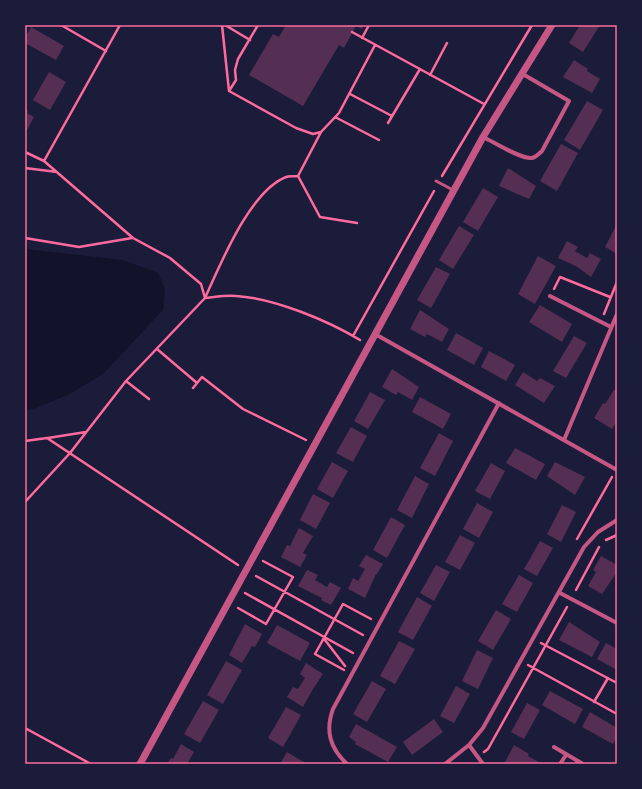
<svg xmlns="http://www.w3.org/2000/svg" width="642" height="789" font-family="Lato,sans-serif">
<rect width="100%" height="100%" fill="#1b1b3a"/>
<path fill="#12122b" d="M25,249L123,260L158,273L165,289L163,310L104,373L70,394L36,408L25,411Z"/>
<path fill="#542f53" d="M286,25H364L362,29L356,26L344,48L339,45L303,106L249,75L273,34L279,37Z
M580,25H600L583,52L569,43Z
M31,27L64,46L56,60L25,43V38Z
M574,60L588,69L587,71L600,79L592,93L563,77Z
M49,72L66,82L50,110L33,100Z
M587,101L603,110L580,150L564,140Z
M25,108L28,110L27,113L34,117L27,130L25,129Z
M561,144L578,153L557,191L540,181Z
M508,168L536,186L529,199L499,186Z
M483,188L498,197L478,231L463,222Z
M617,224V254L605,247Z
M459,226L474,235L453,269L439,260Z
M567,241L578,247L575,251L587,258L590,253L601,259L591,277L576,266L558,258Z
M538,256L556,266L535,304L518,294Z
M436,267L450,274L431,308L417,300Z
M540,305L572,324L562,342L529,322Z
M420,310L449,329L442,342L427,334L425,337L410,329Z
M456,333L483,348L474,365L447,350Z
M574,336L587,343L566,378L553,371Z
M489,351L515,365L506,381L481,367Z
M392,369L419,387L412,400L398,392L396,395L382,387Z
M523,372L537,381L540,378L555,386L544,403L515,385Z
M614,390L617,391V421L612,429L594,418L603,403L605,404Z
M370,392L385,400L368,429L354,421Z
M420,397L451,414L443,429L412,412Z
M351,427L367,436L353,462L336,453Z
M439,433L453,441L435,476L420,468Z
M515,448L545,464L536,480L506,463Z
M332,462L348,471L333,498L317,489Z
M555,462L585,477L575,495L547,476Z
M491,463L505,471L490,499L475,491Z
M415,476L429,484L412,518L397,510Z
M313,494L330,503L316,529L300,520Z
M477,503L493,512L479,538L463,529Z
M562,505L576,512L561,542L547,534Z
M391,517L405,525L387,558L373,550Z
M299,528L313,536L303,553L307,555L300,567L281,557L287,545L290,546Z
M460,535L475,543L460,570L445,562Z
M540,541L553,548L537,576L524,569Z
M366,555L383,564L377,574H376L365,598L348,589L353,578L358,581L365,569L359,566Z
M601,556L617,565V572L602,594L588,586L596,572L593,570Z
M436,565L450,572L434,601L420,593Z
M307,570L318,575L315,580L327,587L330,582L341,588L331,605L321,600L322,598L298,586Z
M519,575L533,583L517,612L502,604Z
M417,597L432,606L413,640L398,632Z
M496,610L511,619L493,650L478,641Z
M569,622L600,642L592,657L559,640Z
M245,624L262,634L255,647L252,646L242,663L229,655Z
M277,625L310,643L300,661L267,643Z
M399,641L415,649L395,684L380,676Z
M606,643L617,649V670L597,659Z
M477,650L493,658L478,689L462,681Z
M226,661L242,670L223,704L207,695Z
M306,663L323,674L313,689L303,707L287,697L293,687L298,689L305,678L300,674Z
M372,681L386,689L367,722L353,714Z
M456,686L470,694L454,723L440,716Z
M550,691L583,709L575,724L542,705Z
M203,701L219,710L200,743L184,734Z
M527,703L540,710L524,739L511,732Z
M286,707L301,715L283,747L268,738Z
M590,712L617,728V737L613,744L582,727Z
M434,719L443,732L412,755L403,742Z
M356,724L397,747L388,762L355,744L356,742L349,737Z
M181,744L194,752L187,764H167L171,758L173,759Z
M514,745L529,754L528,756L542,764H504Z
M287,752L302,761L308,764H280Z"/>
<g fill="none" stroke-linecap="round" stroke-linejoin="round">
<path stroke="#ff6b9d" stroke-width="2.5" d="M61,25L106,51
M222,25L229,91L296,128L313,134L321,132
M225,25L250,40
M352,32L484,104
M362,38L369,25
M430,75L447,43
M229,91L236,80L235,70L238,59L258,25
M350,94L392,116
M335,117L379,140
M388,123L420,69
M25,152L44,161L120,25
M25,168L57,172
M298,176L320,217L357,223
M442,176L532,25
M25,238L79,247L132,238
M554,289L560,277L610,297
M604,314L617,282
M353,336L434,191
M360,340C327,320 273,298 236,296C226,295 215,297 205,298C221,263 250,191 286,177C290,176 295,176 298,176L321,132L339,113L375,45
M157,349L197,383
M126,381L149,399
M193,388L202,377L243,409L306,440
M48,438L86,432
M25,441L47,438L238,565
M25,502L70,453L126,381L205,298L201,284L170,258L133,238L44,161
M577,539L612,477
M606,540L617,535
M256,576L363,635
M576,590L599,547
M245,593L353,653
M238,608L266,624L293,577L263,561
M325,640L345,666
M541,643L617,683
M528,665L617,714
M344,670L315,654L343,604L371,619
M594,702L608,678
M25,728L91,764
M484,752L488,749L567,607"/>
<path stroke="#c65784" stroke-width="3" d="M436,181L453,190"/>
<path stroke="#c65784" stroke-width="4" d="M483,137C494,142 520,159 532,158C536,157 539,154 542,151L569,101L521,73
M550,296L611,327
M375,334L617,470
M564,440L617,314
M560,593L617,623
M469,745L483,764
M554,747L583,764
M347,764C330,748 325,731 333,709L499,403
M445,764L469,745L483,728L584,547L598,532L617,520
M560,764L566,755"/>
<path stroke="#c65784" stroke-width="7" d="M140,764L483,137L552,25"/>
</g>
<rect width="642" height="789" fill="none" stroke="#1b1b3a" stroke-width="52"/>
<rect x="26" y="26" width="590" height="737" fill="none" stroke="#ff6b9d" stroke-width="1.5"/>
</svg>
